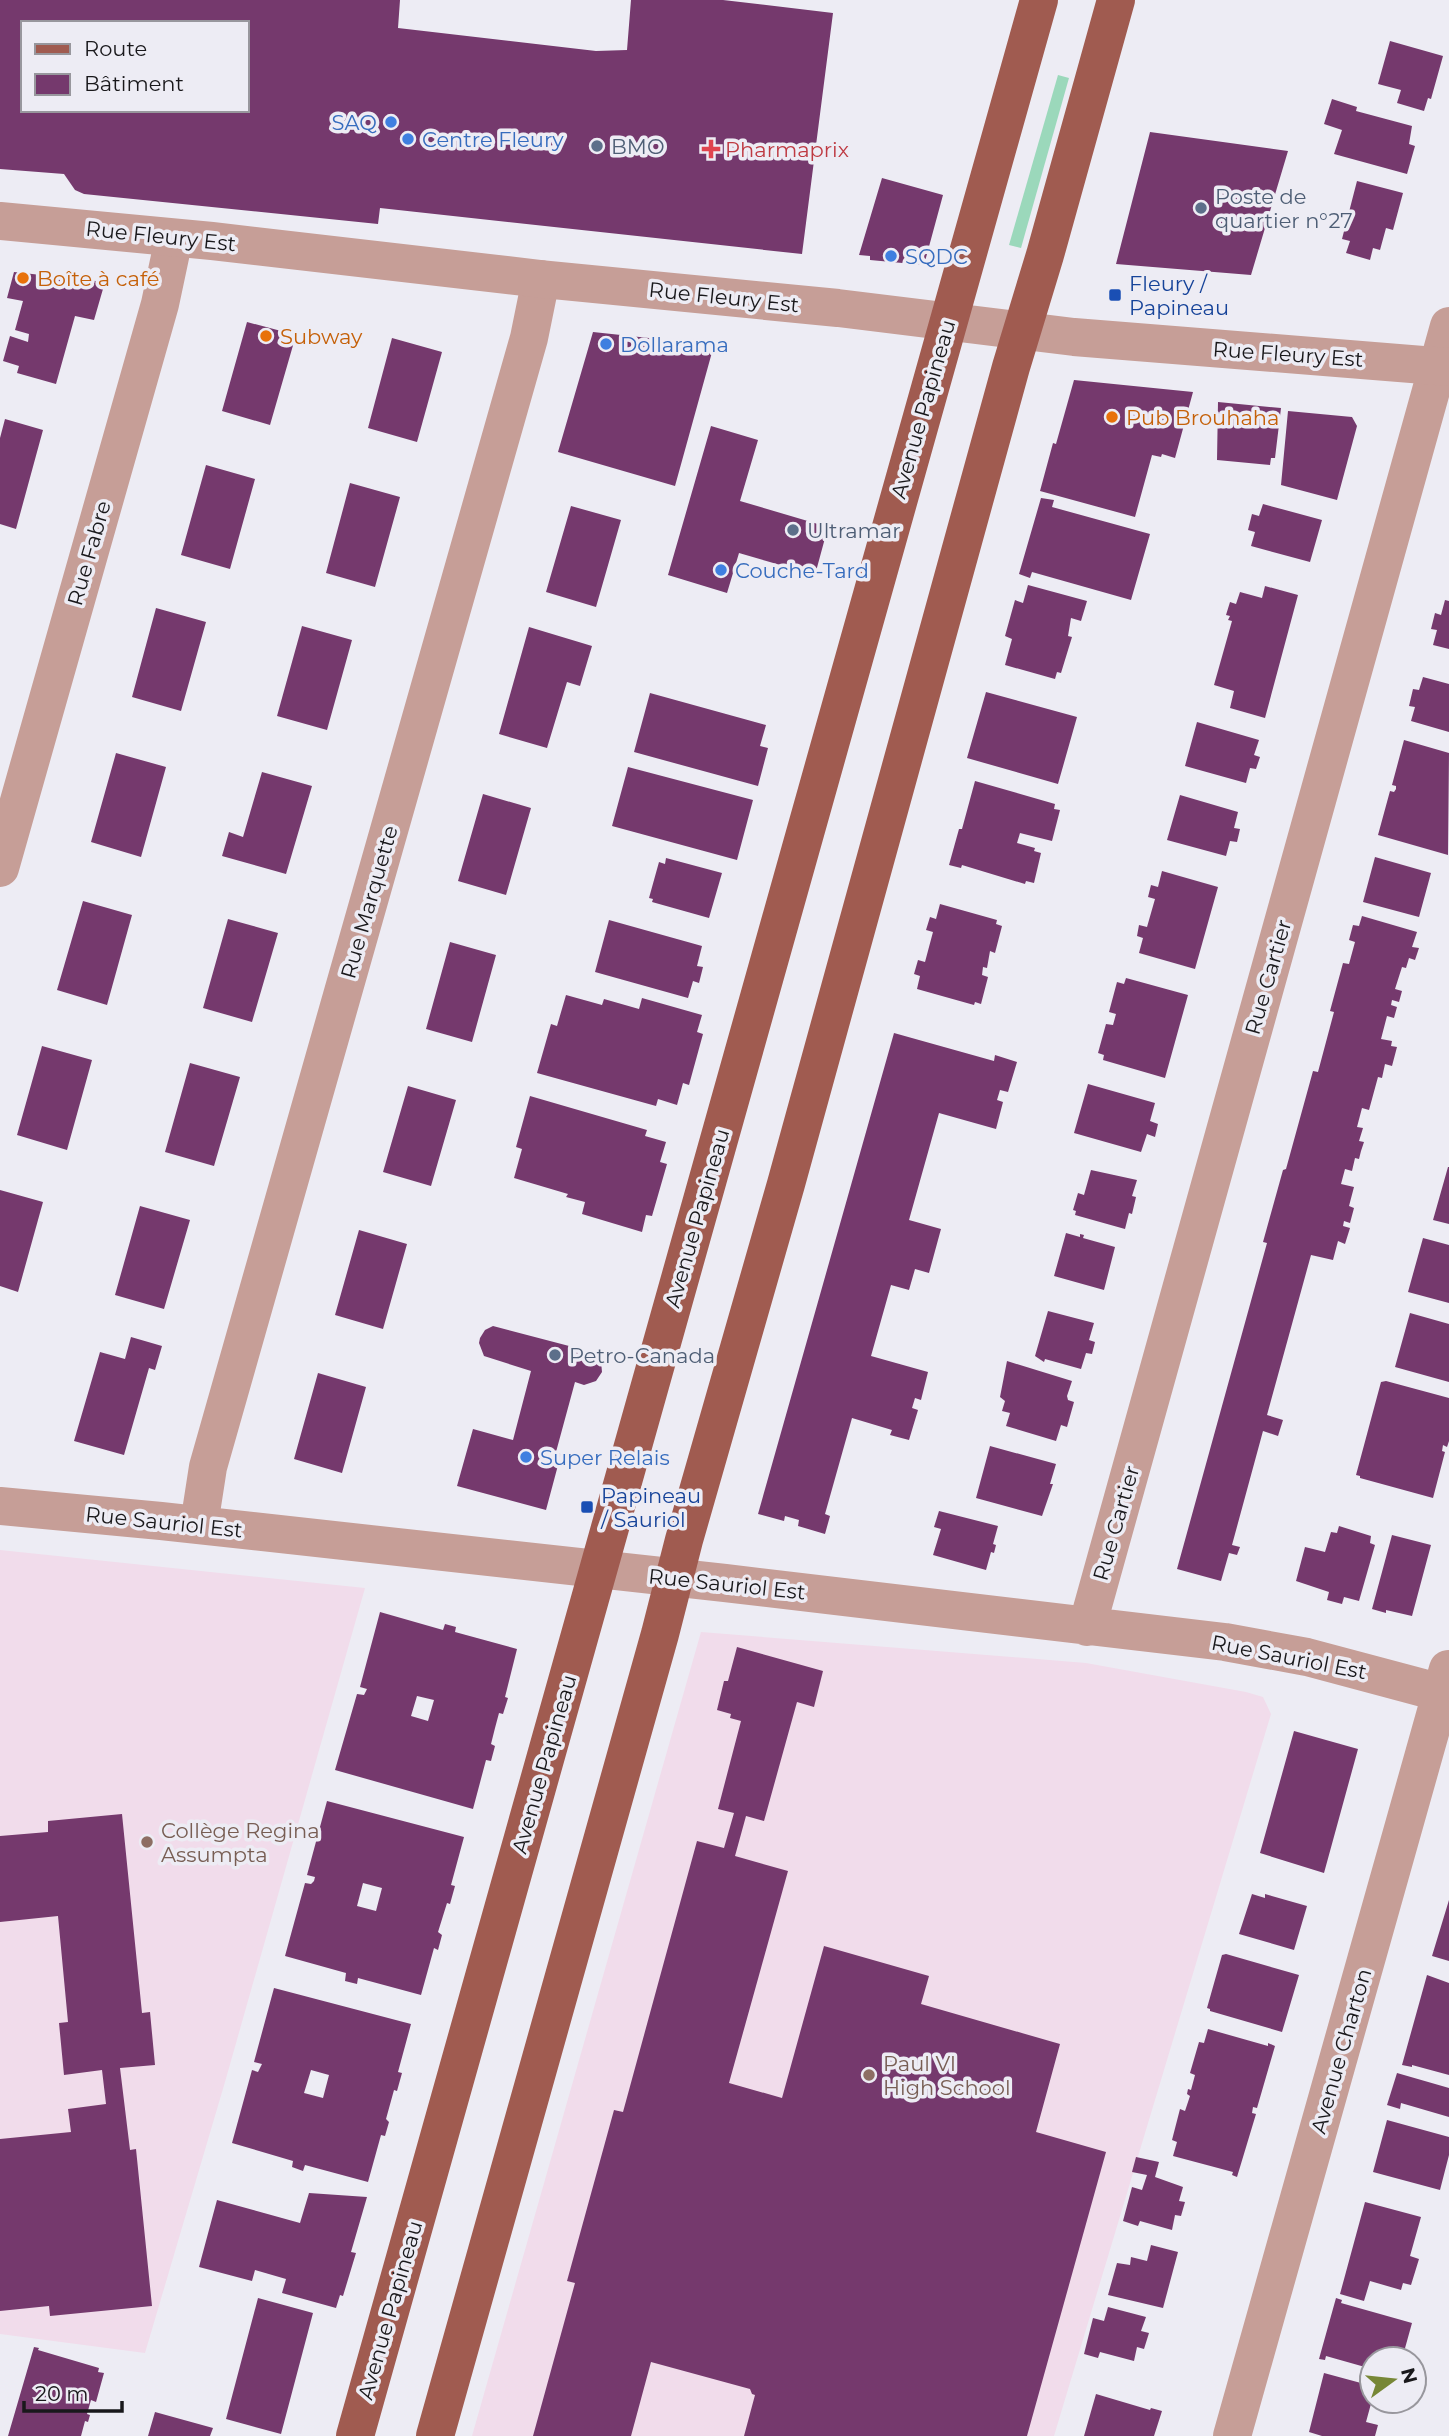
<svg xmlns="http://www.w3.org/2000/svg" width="1449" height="2436" font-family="Montserrat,sans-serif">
<rect width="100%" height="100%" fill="#edecf4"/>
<path fill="#f1dceb" d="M0,1550L365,1588L225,2082L145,2353L0,2334Z
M701,1632L1086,1663L1246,1692L1263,1697L1271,1714L1054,2436H472Z"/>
<path fill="#9bd8bb" d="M1058,75L1069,78L1021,248L1009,245Z"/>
<path fill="#75396d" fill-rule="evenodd" d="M0,0H400L398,28L596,51L627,50L631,0H723L833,13L802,254L380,208L378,224L84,194L75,190L64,174L0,169ZM23,23H247V110H23Z
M1390,41L1443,56L1431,99L1428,98L1424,111L1397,103L1401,90L1378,84Z
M1332,99L1357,107L1356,111L1412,126L1409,144L1415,146L1407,174L1334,154L1342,130L1324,124Z
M1150,132L1288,151L1251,275L1116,264Z
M882,178L943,195L924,265L870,260V256L859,255Z
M1357,181L1403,193L1393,230L1386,228L1380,250L1373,248L1370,260L1346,253L1350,241L1342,239Z
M14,272L105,282L94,320L75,316L56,384L17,373L19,366L3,361L10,336L28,342L29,334L15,330L23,301L7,298Z
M247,322L296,335L270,425L222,411Z
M593,332L714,345L675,486L558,452Z
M392,338L442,352L417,442L368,428Z
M1074,380L1193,392L1175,458L1162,454L1161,457L1152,455L1135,517L1040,491L1053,443L1056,444Z
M1218,402L1281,408L1275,458H1271L1270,465L1217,460Z
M1288,411L1352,417L1357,426L1337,500L1281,485Z
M5,419L43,430L16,529L0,524V438Z
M711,426L758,440L740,501L828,527L815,575L739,553L727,593L668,575Z
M206,465L255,479L230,569L181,555Z
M350,483L400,497L375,587L326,573Z
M1041,498L1054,500L1052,507L1150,534L1131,600L1032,572L1030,578L1019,574Z
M1263,504L1322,520L1310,562L1251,546L1255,532L1248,530L1252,514L1259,516Z
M571,506L621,520L596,607L546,592Z
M1028,585L1087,601L1081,621L1071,618L1068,636L1072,637L1061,673L1057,672L1055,679L1005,665L1012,639L1005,636L1015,600L1023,603Z
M1265,586L1298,595L1265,718L1230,708L1234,691L1214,685L1232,621L1228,620L1230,616L1226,615L1230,602L1236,604L1240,592L1262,598Z
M1445,600L1449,601V649L1433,645L1437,630L1431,629L1435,613L1441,615Z
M156,608L206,622L181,711L132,697Z
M302,626L352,640L327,730L277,716Z
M529,627L592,646L580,686L567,682L547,748L499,734Z
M1423,677L1449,684V732L1411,721L1415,707L1409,706L1413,689L1419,690Z
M986,692L1077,717L1058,784L967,758Z
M650,693L766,725L760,746L768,748L758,786L634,752Z
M1197,722L1259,740L1254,755L1260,757L1256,769L1250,768L1246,783L1185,766Z
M1404,740L1449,753L1448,855L1378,835L1390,791L1394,792L1396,789V786L1392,785Z
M116,753L166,767L141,857L91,842Z
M628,767L753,800L737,860L612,826Z
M262,772L312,786L286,874L222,856L229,832L243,837Z
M975,781L1055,804L1054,809L1060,810L1052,841L1020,833L1017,843L1035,848L1034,851L1041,853L1034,883L1026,881L1025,884L962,865L961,868L949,865L959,829H962Z
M483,794L531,808L506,895L458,881Z
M1180,795L1238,812L1234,828L1240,829L1237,842L1230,841L1226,856L1167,840Z
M1375,857L1431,873L1419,917L1363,902Z
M666,858L722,873L709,918L652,902L653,899L649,898L659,862L665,864Z
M1162,871L1218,887L1195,969L1139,953L1143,938L1137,936L1139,925L1147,927L1155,899L1148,897L1151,885L1158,887Z
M83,901L132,915L107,1005L57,990Z
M940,904L997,920L996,924L1002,926L995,953L990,951L987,968L983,967L982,975L988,977L981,1004L975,1002L974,1005L917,989L920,976L914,974L918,960L925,962L933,932L926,930L930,917L936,919Z
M1362,916L1417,932L1412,947L1419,948L1415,960L1409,958L1406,968L1402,967L1395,989L1402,991L1399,1002L1392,1000L1391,1005L1397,1007L1394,1018L1387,1016L1381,1039L1392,1041L1391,1046L1397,1047L1392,1066L1385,1064L1382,1078L1378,1077L1369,1110L1362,1108L1357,1127L1363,1128L1359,1141L1364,1142L1361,1151L1359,1159L1355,1158L1352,1171L1345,1169L1341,1184L1354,1187L1349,1206L1354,1208L1350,1223L1344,1221L1343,1226L1350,1228L1345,1244L1338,1241L1333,1260L1311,1255L1267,1415L1283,1420L1278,1436L1263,1431L1232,1545L1240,1547L1237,1555L1229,1553L1221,1581L1177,1569L1267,1243L1263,1242L1283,1170L1286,1169L1313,1071L1318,1072L1334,1012L1330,1011L1343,963L1349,964L1355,942L1349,940L1353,925L1359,926Z
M228,919L278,933L252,1022L203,1008Z
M609,920L702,946L697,966L703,967L699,983L693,981L688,998L595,972Z
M450,942L496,955L472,1042L426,1029Z
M1126,978L1188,995L1165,1078L1103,1060L1104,1055L1098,1053L1106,1024L1113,1025L1116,1014L1109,1012L1117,982L1124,984Z
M566,995L602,1005L604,999L639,1009L642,998L702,1015L697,1032L703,1034L689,1085L683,1083L677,1105L658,1099L656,1106L537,1073L551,1024L557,1026Z
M894,1033L994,1061L995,1055L1017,1062L1008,1092L1000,1090L997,1100L1003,1102L996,1129L939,1113L909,1220L941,1229L929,1273L915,1269L909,1290L891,1285L871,1356L928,1372L921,1400L915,1398L912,1408L918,1410L909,1440L890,1435L892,1430L852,1418L825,1514L830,1516L825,1534L798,1526L799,1520L785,1516L784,1521L758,1514Z
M42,1046L92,1060L67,1150L17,1135Z
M190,1063L240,1077L214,1166L165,1152Z
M1088,1084L1155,1103L1150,1121L1158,1124L1155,1137L1147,1134L1141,1152L1074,1133Z
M408,1086L456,1100L431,1186L383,1172Z
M530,1096L647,1130L645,1136L666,1142L660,1162L667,1164L652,1216L646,1215L642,1232L582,1214L585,1202L566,1197L568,1194L514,1178L522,1149L516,1147Z
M1448,1167H1449V1224L1433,1220Z
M1091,1170L1137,1180L1132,1196L1136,1197L1132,1214L1129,1213L1125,1229L1075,1215L1076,1211L1073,1210L1078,1193L1084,1195Z
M0,1190L43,1202L18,1292L0,1286Z
M140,1206L190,1220L164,1309L115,1295Z
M359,1230L407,1244L383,1329L335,1315Z
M1066,1233L1080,1237V1234L1084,1235L1083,1238L1115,1247L1104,1290L1054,1276Z
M1423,1238L1449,1245V1303L1408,1292Z
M1048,1311L1094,1323L1089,1340L1095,1342L1092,1354L1086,1353L1081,1369L1045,1359L1044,1362L1035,1356Z
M1410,1313L1449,1324V1382L1395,1367Z
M493,1326L592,1352L601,1361L602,1372L596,1381L584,1385L575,1382L556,1452L561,1454L546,1510L457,1486L473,1429L513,1440L531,1371L484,1356L479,1343L480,1338L485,1330Z
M131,1337L162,1346L155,1370L149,1368L124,1455L74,1441L100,1352L125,1359Z
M1007,1361L1072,1381L1067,1396L1068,1400L1074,1402L1067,1427L1061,1425L1056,1441L1006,1426L1010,1413L1002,1411L1005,1401L1000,1397Z
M318,1373L366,1387L342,1473L294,1459Z
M1386,1381L1449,1398V1441L1447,1447L1443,1445L1442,1451L1445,1452L1433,1498L1360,1478V1476L1356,1475L1381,1382Z
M990,1446L1056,1464L1050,1484H1053L1042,1516L976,1498Z
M939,1511L998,1526L993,1544L996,1545L994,1553L991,1552L986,1570L933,1555L941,1529L934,1527Z
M1339,1526L1371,1536L1370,1543L1375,1545L1359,1601L1344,1597L1342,1604L1327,1600L1329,1592L1296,1581L1305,1547L1325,1552L1331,1532L1337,1533Z
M1392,1535L1431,1545L1412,1616L1386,1610V1613L1372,1609Z
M380,1612L443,1630L445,1624L456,1627L455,1632L517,1649L505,1697L508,1698L503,1714L499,1713L495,1728L491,1744L495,1746L491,1761L486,1760L473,1809L335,1770L357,1694L364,1695L367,1689L360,1687ZM417,1696L434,1700L428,1721L411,1716Z
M737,1647L823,1671L814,1707L797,1702L764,1821L746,1816L735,1856L788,1871L729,2083L782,2098L824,1946L929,1976L921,2004L1060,2044L1036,2132L1106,2152L1027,2436H744L755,2395L752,2394L750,2389L651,2362L631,2436H533L575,2283L567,2281L614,2110L623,2112L697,1841L724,1848L734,1813L718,1809L741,1721L730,1718L731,1714L717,1710L724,1681H728Z
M1294,1731L1358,1749L1324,1873L1260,1853Z
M327,1801L464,1837L451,1885L455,1886L450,1904L447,1903L438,1932L442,1935L438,1950L434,1948L421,1995L358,1978L357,1984L345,1981L346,1973L285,1956L305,1883L311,1884L314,1881L315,1877L307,1875ZM363,1883L382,1888L376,1911L357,1906Z
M122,1814L142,2013L150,2012L155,2065L120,2068L130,2150L136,2149L152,2306L50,2316L49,2306L0,2311V2139L71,2132L68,2109L106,2104L102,2070L64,2075L59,2023L68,2022L58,1916L0,1922V1836L48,1832V1821Z
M1252,1894L1265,1898V1894L1307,1906L1294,1950L1239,1934Z
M1449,1900V1961L1432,1956Z
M1226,1954L1299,1975L1282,2032L1210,2011V2009L1207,2008L1222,1955Z
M1427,1975L1449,1983V2075L1412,2065V2067L1402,2065Z
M274,1988L411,2024L398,2072L402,2073L397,2091L394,2090L386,2119L389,2122L385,2136L381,2135L368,2182L305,2165L303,2171L292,2167L293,2161L232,2143L252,2070L258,2072L262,2064L254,2062ZM311,2070L329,2075L323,2098L304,2093Z
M1208,2029L1268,2046V2043L1275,2046L1257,2108L1253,2107L1252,2113L1256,2114L1237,2177L1232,2175L1233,2172L1173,2156L1177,2142L1172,2140L1180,2109L1185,2111L1190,2096L1187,2094L1188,2089L1191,2090L1195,2075L1190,2073L1199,2042L1204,2043Z
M1397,2073L1449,2088V2117L1401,2103L1400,2109L1387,2105Z
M1387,2120L1449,2137V2155L1440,2190L1373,2172Z
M1136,2157L1159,2162L1155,2177L1183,2187L1179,2201L1185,2202L1181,2216L1175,2215L1172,2230L1140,2221L1138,2226L1123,2221L1132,2187L1142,2190L1147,2175L1132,2172Z
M309,2193L367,2197L351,2252L356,2253L343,2296L340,2295L336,2308L282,2293L286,2279L255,2270L252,2281L199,2267L217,2200L300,2223Z
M1365,2202L1421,2217L1410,2256L1419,2259L1411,2285L1403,2283L1401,2290L1370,2281L1364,2301L1340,2294Z
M1151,2245L1178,2252L1163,2308L1108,2295L1117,2263L1130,2265L1131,2257L1147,2261Z
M258,2298L313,2313L281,2434L226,2419Z
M1336,2298L1342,2300L1341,2303L1412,2323L1402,2359H1372V2369L1326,2356L1325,2360L1319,2359Z
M1108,2307L1146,2317L1141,2331L1149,2333L1144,2349L1137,2347L1134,2361L1100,2352L1098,2358L1084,2354L1093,2318L1104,2321Z
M34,2347L39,2348L38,2350L99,2368L98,2372L104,2373L96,2402L91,2400L87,2414L90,2415L88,2422L85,2421L81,2436H8Z
M1324,2373L1372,2386V2400L1366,2422L1378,2425L1375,2436H1322L1309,2432Z
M1096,2394L1150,2410L1151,2408L1162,2411L1154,2436H1084Z
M155,2412L213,2428L210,2436H148Z"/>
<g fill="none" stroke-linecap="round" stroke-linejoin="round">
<path stroke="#c69e97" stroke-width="38" d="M0,868L160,304L174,238
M0,1506L161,1521L725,1583L1225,1642L1307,1657L1449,1695
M199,1525L208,1467L529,338L541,279
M1087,1627L1449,326
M1232,2436L1448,1669"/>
<path stroke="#c69e97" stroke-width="38" d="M0,221L212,241L541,279L838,308L1074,337L1449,367"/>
<path stroke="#a05b50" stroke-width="38" d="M355,2436L1039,0
M435,2436L660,1634L684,1540L786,1184L1011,367L1045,255L1116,0"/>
</g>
<g fill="#3f7fe0" stroke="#edecf4" stroke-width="2.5">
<circle cx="391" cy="122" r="7"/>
<circle cx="408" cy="139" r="7"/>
<circle cx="891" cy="256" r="7"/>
<circle cx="606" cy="344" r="7"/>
<circle cx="721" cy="570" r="7"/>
<circle cx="526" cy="1457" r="7"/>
</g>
<g fill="#5c6f8a" stroke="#edecf4" stroke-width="2.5">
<circle cx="597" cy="146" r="7"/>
<circle cx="1201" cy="208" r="7"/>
<circle cx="793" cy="530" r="7"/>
<circle cx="555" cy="1355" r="7"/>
</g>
<path fill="#e0444e" stroke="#edecf4" stroke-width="2.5" d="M707.5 138.5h7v7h7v7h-7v7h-7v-7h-7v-7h7z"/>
<g fill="#e8710a" stroke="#edecf4" stroke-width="2.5">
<circle cx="23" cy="278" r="7"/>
<circle cx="266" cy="336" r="7"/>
<circle cx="1112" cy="417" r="7"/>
</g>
<g fill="#1a4fb4" stroke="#edecf4" stroke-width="2.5">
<rect x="1108" y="288" width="14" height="14" rx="3.5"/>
<rect x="580" y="1500" width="14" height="14" rx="3.5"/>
</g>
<g fill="#8d6e63" stroke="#edecf4" stroke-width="2.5">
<circle cx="147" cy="1842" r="7"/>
<circle cx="869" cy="2075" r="7"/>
</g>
<g text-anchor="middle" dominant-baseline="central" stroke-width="7" stroke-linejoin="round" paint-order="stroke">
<g font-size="21" fill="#366cbe" stroke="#edecf4" text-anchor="start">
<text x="377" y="122" text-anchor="end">SAQ</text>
<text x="422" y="139">Centre Fleury</text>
<text x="905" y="256">SQDC</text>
<text x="620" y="344">Dollarama</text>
<text x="735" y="570">Couche-Tard</text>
<text x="540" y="1457">Super Relais</text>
</g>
<g font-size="21" fill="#4e5e75" stroke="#edecf4" text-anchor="start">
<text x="611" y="146">BMO</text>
<text x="1215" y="196">Poste de<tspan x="1215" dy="24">quartier n°27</tspan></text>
<text x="807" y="530">Ultramar</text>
<text x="569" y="1355">Petro-Canada</text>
</g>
<g font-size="21" fill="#be3a42" stroke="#edecf4" text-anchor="start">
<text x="725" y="149">Pharmaprix</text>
</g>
<g font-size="21" fill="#19181b" stroke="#edecf4">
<text transform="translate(161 236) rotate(6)">Rue Fleury Est</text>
<text transform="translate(724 297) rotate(6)">Rue Fleury Est</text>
<text transform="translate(1288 354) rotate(4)">Rue Fleury Est</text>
<text transform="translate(923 409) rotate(-74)">Avenue Papineau</text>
<text transform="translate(89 553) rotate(-74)">Rue Fabre</text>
<text transform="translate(369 902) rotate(-74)">Rue Marquette</text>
<text transform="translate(1268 977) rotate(-74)">Rue Cartier</text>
<text transform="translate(697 1218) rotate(-74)">Avenue Papineau</text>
<text transform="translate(164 1522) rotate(6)">Rue Sauriol Est</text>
<text transform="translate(1116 1523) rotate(-74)">Rue Cartier</text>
<text transform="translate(727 1584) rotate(6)">Rue Sauriol Est</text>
<text transform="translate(1289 1657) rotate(11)">Rue Sauriol Est</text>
<text transform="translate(544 1764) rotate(-74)">Avenue Papineau</text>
<text transform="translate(1341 2051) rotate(-74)">Avenue Charton</text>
<text transform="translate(390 2310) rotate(-74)">Avenue Papineau</text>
</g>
<g font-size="21" fill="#c56008" stroke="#edecf4" text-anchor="start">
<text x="37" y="278">Boîte à café</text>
<text x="280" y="336">Subway</text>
<text x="1126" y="417">Pub Brouhaha</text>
</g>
<g font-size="21" fill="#164399" stroke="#edecf4" text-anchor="start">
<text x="1129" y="283">Fleury /<tspan x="1129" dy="24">Papineau</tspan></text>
<text x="601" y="1495">Papineau<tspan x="601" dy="24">/ Sauriol</tspan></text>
</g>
<g font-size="21" fill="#785e54" stroke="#edecf4" text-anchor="start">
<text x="161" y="1830">Collège Regina<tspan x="161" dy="24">Assumpta</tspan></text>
<text x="883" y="2063">Paul VI<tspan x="883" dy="24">High School</tspan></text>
</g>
</g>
<rect x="21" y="21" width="228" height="91" fill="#edecf4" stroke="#98979d" stroke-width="2"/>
<rect x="35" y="44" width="35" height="10" fill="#a05b50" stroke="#98979d" stroke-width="2"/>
<text x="84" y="56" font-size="21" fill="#19181b">Route</text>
<rect x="35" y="74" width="35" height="21" fill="#75396d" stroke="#98979d" stroke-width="2"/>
<text x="84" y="91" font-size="21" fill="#19181b">Bâtiment</text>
<g transform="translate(1393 2380) rotate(75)"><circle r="33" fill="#edecf4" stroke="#98979d" stroke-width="2"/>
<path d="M0-5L12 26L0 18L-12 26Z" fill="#778736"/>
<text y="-10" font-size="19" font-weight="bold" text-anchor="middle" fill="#19181b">N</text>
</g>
<path d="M24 2401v10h98v-10" fill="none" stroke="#19181b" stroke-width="3.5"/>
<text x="35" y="2401" font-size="21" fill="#19181b" stroke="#edecf4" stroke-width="5" paint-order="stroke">20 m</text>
</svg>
